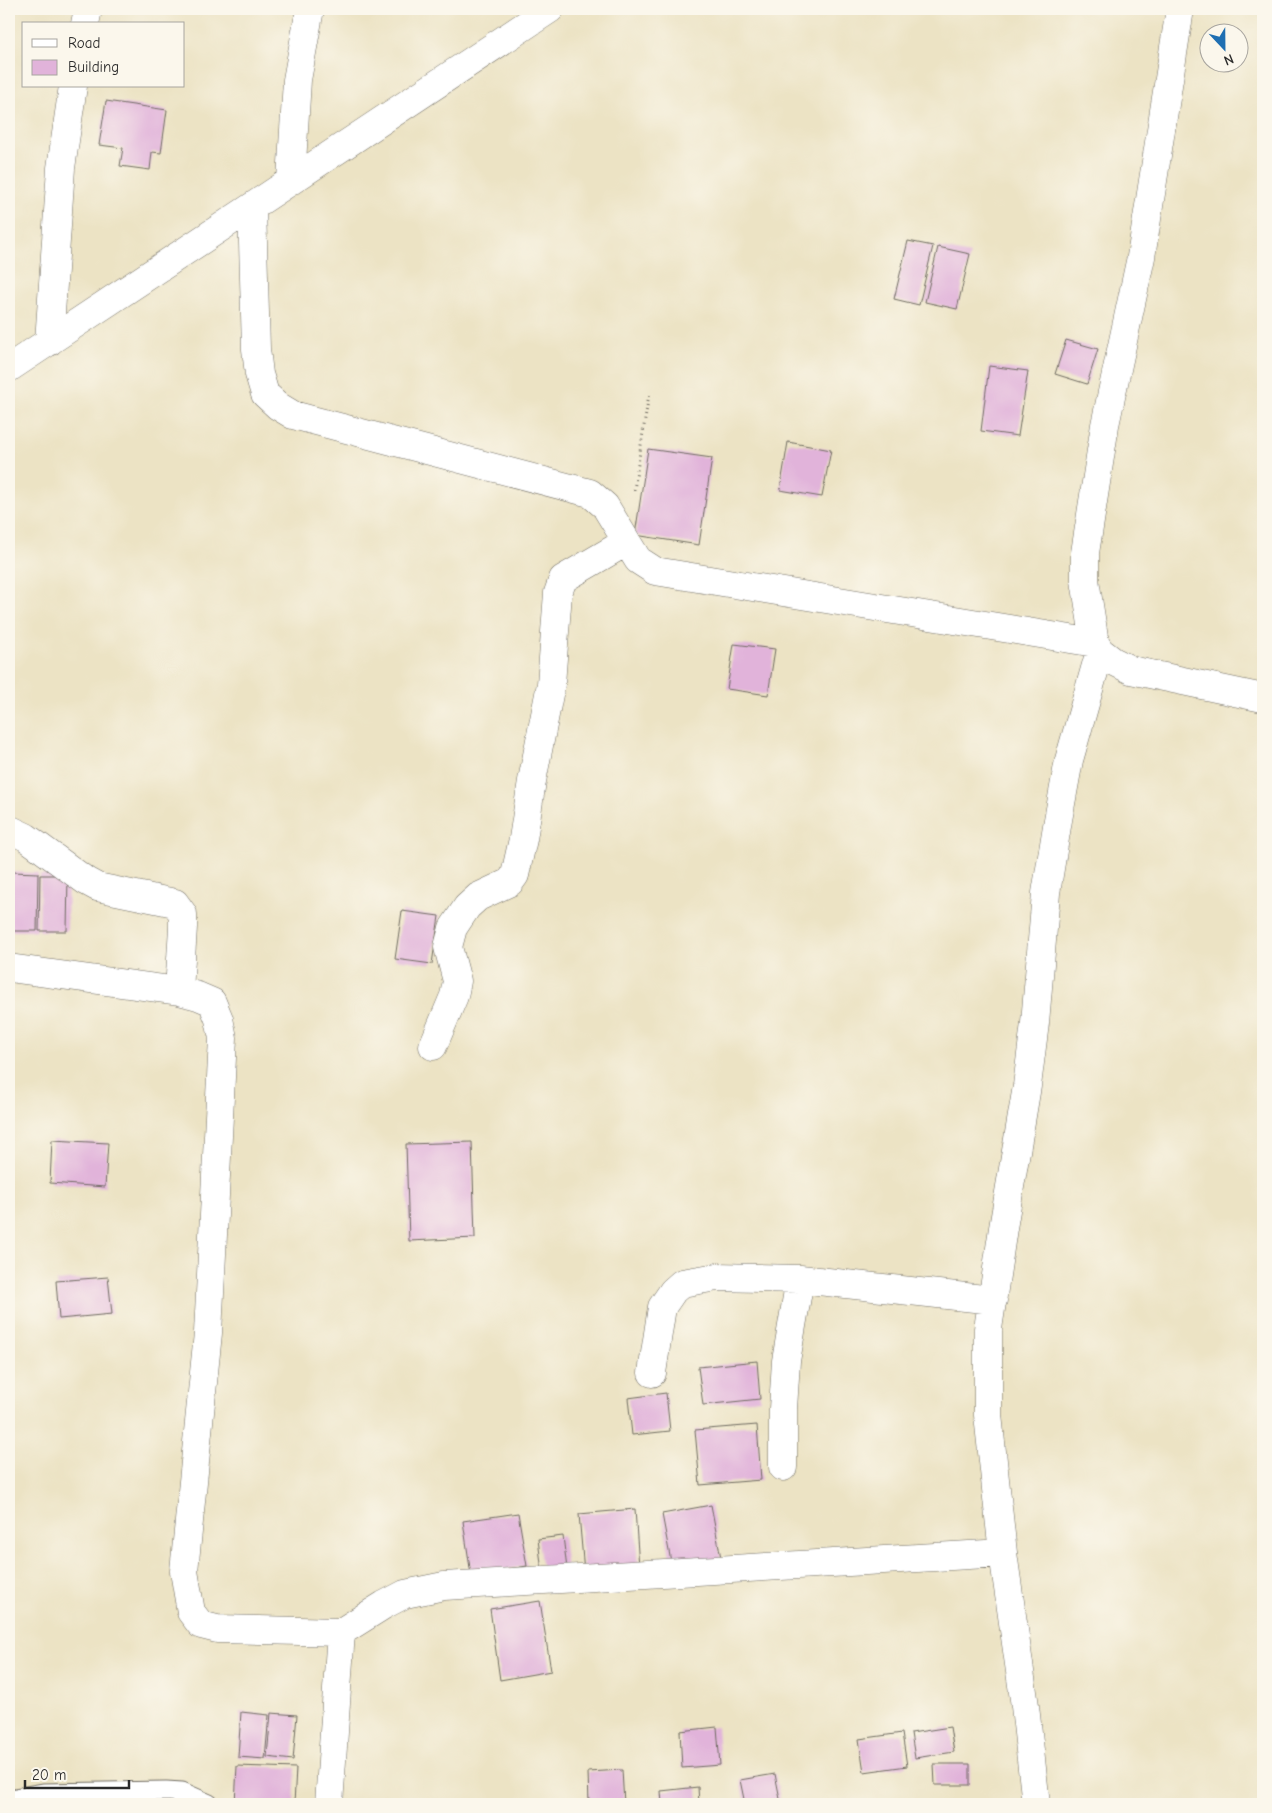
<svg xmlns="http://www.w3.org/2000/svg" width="1272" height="1813" font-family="'Comic Neue',sans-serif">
<rect width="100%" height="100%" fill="#fbf7ec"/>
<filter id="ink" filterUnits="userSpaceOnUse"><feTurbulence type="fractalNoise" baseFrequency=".02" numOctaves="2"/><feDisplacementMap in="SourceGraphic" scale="10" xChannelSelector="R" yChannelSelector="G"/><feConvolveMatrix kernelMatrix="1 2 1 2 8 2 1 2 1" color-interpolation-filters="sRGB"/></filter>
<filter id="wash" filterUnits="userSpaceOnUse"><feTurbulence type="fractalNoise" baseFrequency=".0096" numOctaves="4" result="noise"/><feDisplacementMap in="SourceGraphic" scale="20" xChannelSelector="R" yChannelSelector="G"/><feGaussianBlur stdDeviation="1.12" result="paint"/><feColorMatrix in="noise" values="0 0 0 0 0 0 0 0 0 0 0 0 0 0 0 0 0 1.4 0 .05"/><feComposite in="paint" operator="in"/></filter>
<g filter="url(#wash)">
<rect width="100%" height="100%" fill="#ece3c4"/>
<g id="blocks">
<path fill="#e1b3da" d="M106,101L167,110L161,153L152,152L150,170L120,166L123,148L99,145Z
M908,241L933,246L919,305L894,299Z
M938,247L970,254L957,309L925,302Z
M1066,340L1098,349L1087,384L1055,374Z
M989,366L1028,371L1018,436L981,431Z
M788,442L831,450L822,497L780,490Z
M648,449L712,458L699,545L635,535Z
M734,644L775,649L768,695L727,689Z
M12,872L38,873L37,931H10Z
M40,875H68L67,931H39Z
M402,911L439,916L432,964L395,959Z
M52,1140L108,1143L105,1187L50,1183Z
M472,1142L475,1238L409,1241L406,1144Z
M108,1277L112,1314L59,1319L56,1281Z
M757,1361L760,1399L703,1405L698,1367Z
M666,1393L670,1431L632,1435L628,1398Z
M757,1425L761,1480L700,1485L695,1430Z
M711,1505L721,1558L672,1567L662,1514Z
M635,1509L639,1567L584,1572L579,1514Z
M518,1513L527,1566L471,1575L463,1521Z
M563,1536L567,1569L542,1572L538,1539Z
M540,1601L551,1671L500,1680L490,1609Z
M241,1712L269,1715L265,1759L238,1757Z
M271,1713L297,1715L293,1760L267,1757Z
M717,1727L720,1765L682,1768L680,1731Z
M950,1727L954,1752L915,1758L911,1733Z
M902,1733L907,1766L864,1772L859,1739Z
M934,1764H970V1785H935Z
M237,1766L296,1768L294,1804H235Z
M622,1770L624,1804H589L588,1772Z
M775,1774L781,1804H745L740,1780Z
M698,1787L699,1804H662L661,1791Z"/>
</g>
</g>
<g filter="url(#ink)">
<use href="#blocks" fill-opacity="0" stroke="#6f6b61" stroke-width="1"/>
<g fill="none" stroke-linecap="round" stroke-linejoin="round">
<g stroke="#6f6b61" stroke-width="21">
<path id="service" d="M9,1802L20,1797L43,1793L166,1791L182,1792L209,1804"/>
</g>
<g stroke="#6f6b61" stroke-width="29">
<path id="minor" d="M1180,9L1141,257L1105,425L1085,553V580L1095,643L1100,651L1113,661L1131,670L1263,698
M85,24L88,9
M291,180L297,80L310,9
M252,207L256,349L259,374L265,394L278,406L293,415L590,493L605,506L638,560L655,571L1095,643
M49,342L61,168L73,86
M9,368L550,9
M9,829L26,837L86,881L97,887L175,903L183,914V927L179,991
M9,968L179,991L198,996L212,1002L219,1019L223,1038L208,1333L184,1571L191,1612L201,1625L217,1629L341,1632L329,1804
M433,1046L454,996L457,981L448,947L453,928L467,907L478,897L510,882L515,875L523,839L532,781L551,684L558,593L563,579L626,542
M652,1373L662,1307L673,1291L682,1283L717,1277L800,1279L993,1300
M783,1467V1409L786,1361L800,1279
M341,1632L384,1605L405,1594L444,1586L1003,1553
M1036,1804L1025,1706L1003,1553L988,1415V1329L1003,1228L1027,1086L1035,1023L1046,893L1058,820L1069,760L1100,651"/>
</g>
<path stroke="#6f6b61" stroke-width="3" stroke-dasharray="1 4" stroke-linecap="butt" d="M634,490L649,394"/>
<use href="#service" stroke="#fff" stroke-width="19"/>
<use href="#minor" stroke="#fff" stroke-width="28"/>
</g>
</g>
<rect width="1272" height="1813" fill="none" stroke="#fbf7ec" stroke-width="30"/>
<rect x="22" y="22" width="162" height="65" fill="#fbf7ec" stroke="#a8a59f"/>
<rect x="32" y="39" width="25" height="8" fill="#ffffff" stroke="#a8a59f"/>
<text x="68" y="48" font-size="15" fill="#2b2b2b">Road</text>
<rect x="32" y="60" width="25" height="15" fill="#e1b3da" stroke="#a8a59f"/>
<text x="68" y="72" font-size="15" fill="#2b2b2b">Building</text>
<g transform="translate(1224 48) rotate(158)"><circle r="24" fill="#fbf7ec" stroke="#a8a59f"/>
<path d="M0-4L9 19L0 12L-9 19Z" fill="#1f6fb2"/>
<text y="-8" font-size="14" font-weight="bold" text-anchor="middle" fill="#2b2b2b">N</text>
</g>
<path d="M25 1780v8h104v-8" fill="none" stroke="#2b2b2b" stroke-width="2.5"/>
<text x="32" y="1780" font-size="15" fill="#2b2b2b" stroke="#fbf7ec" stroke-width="4" paint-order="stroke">20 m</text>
</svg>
